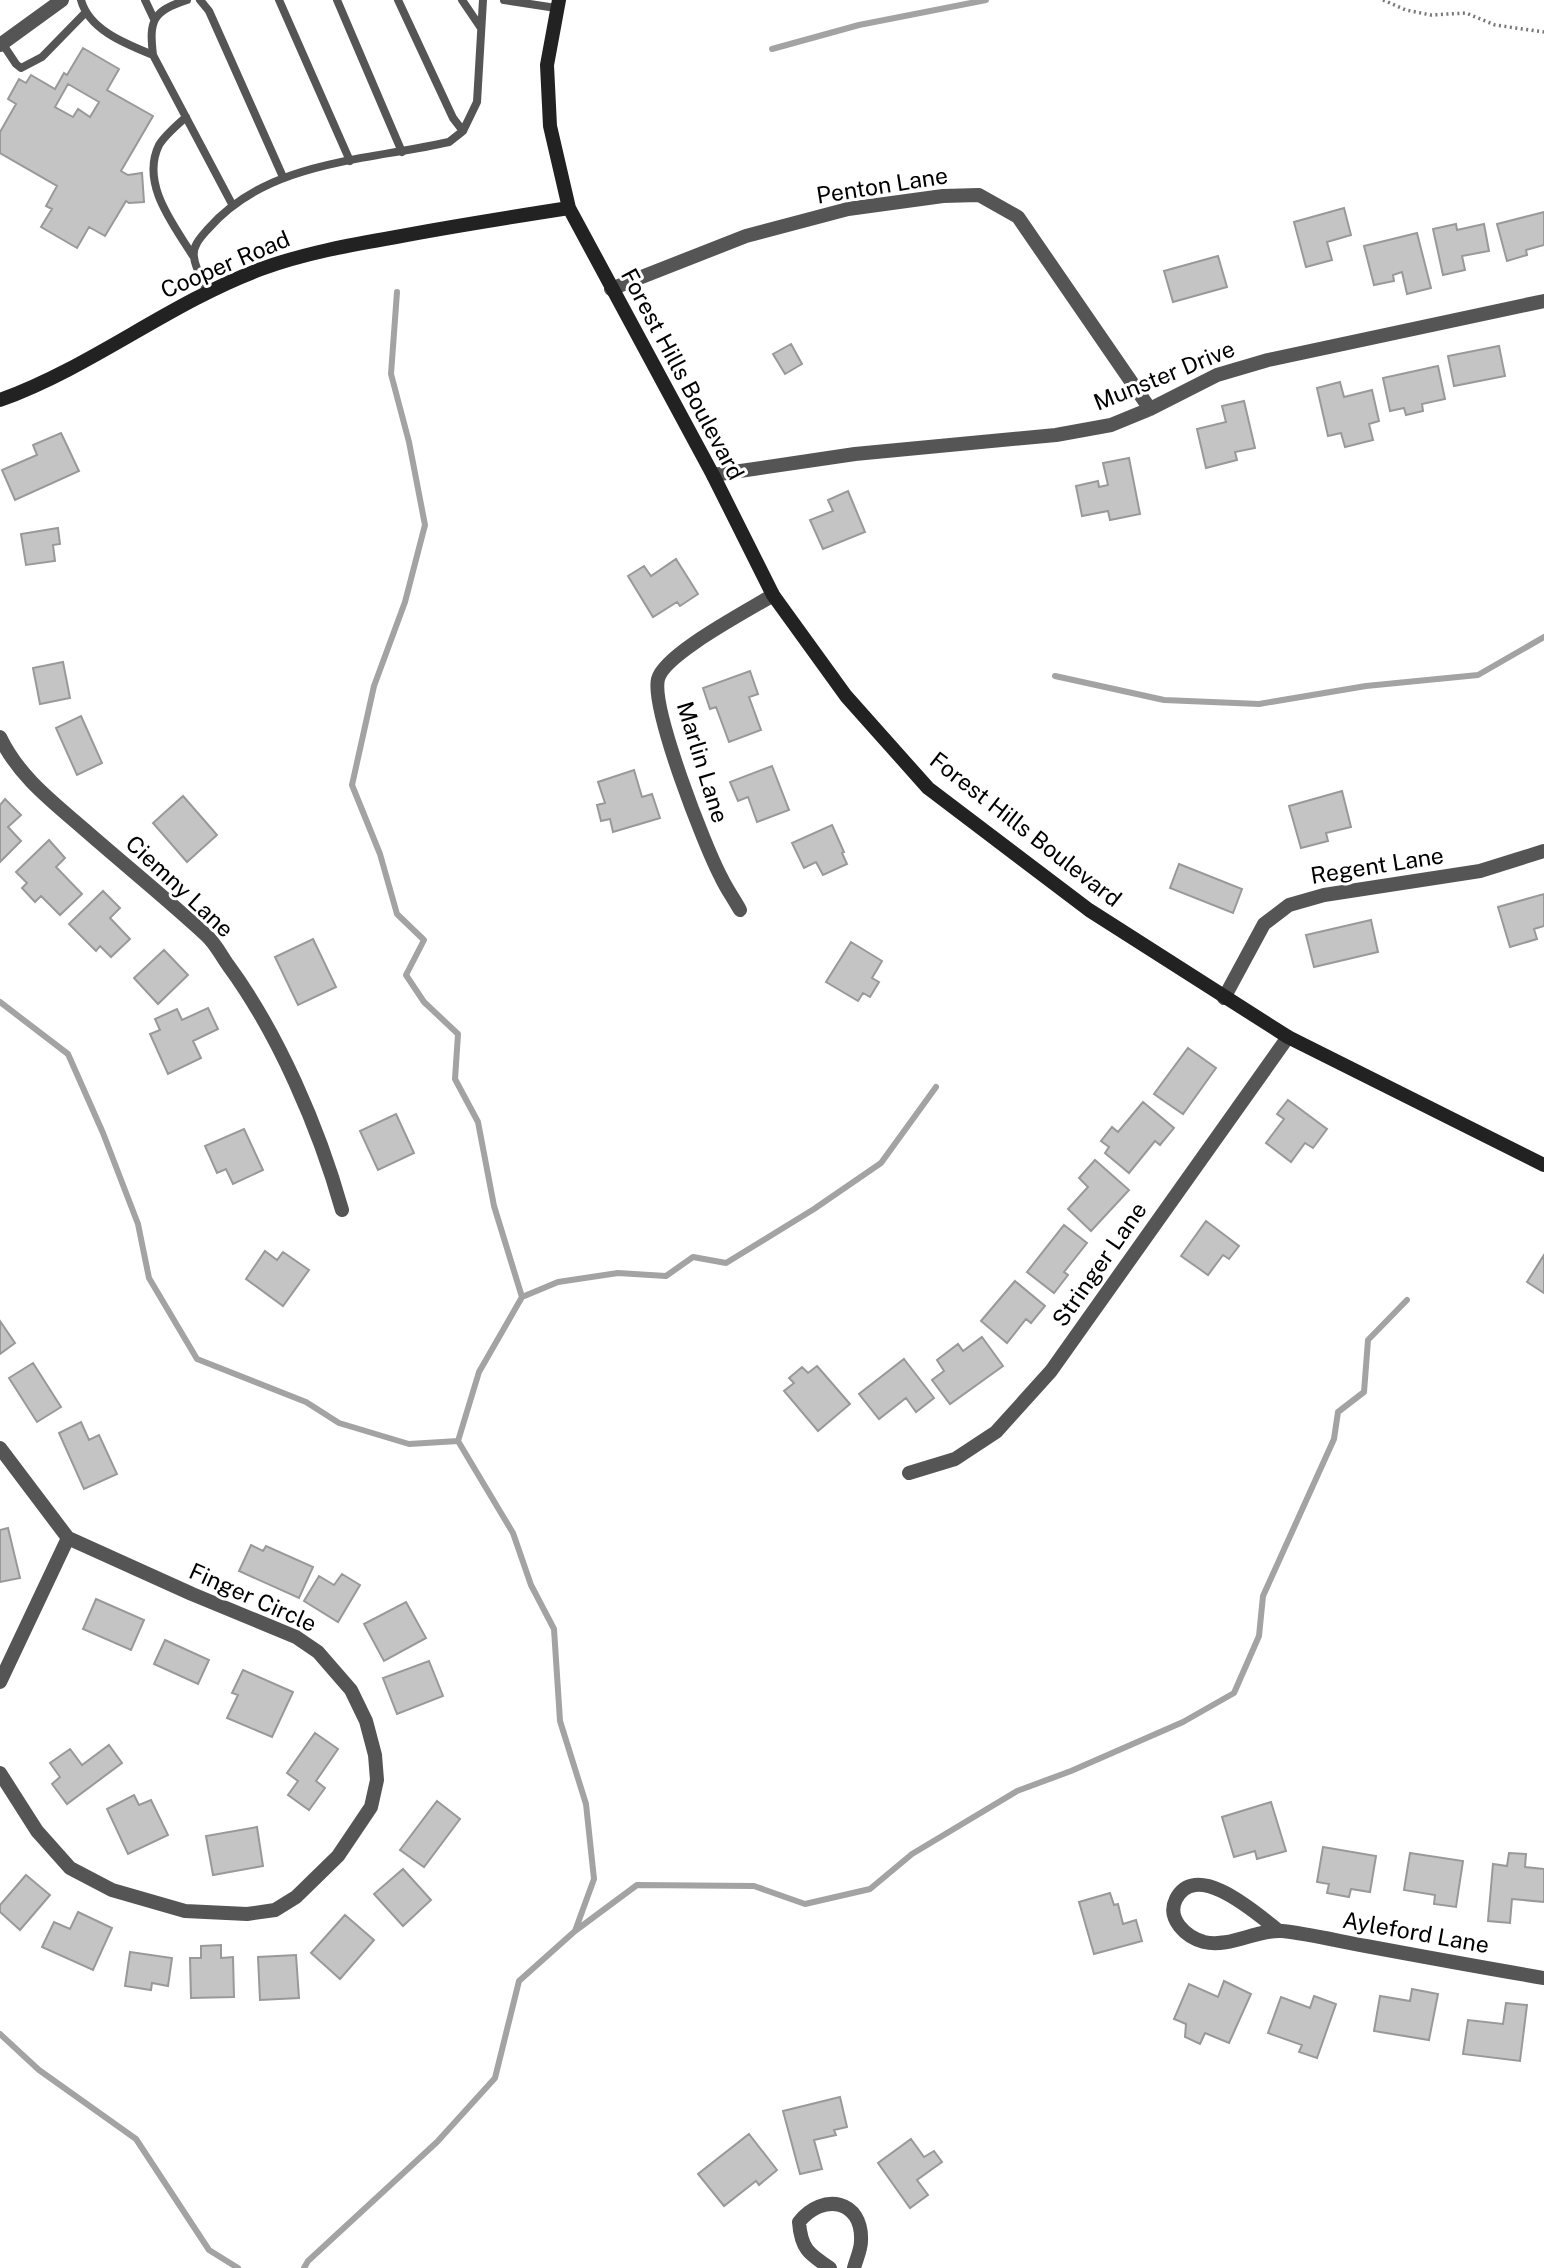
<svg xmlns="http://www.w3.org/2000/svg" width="1544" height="2268" font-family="'Public Sans',sans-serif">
<rect width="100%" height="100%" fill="#fff"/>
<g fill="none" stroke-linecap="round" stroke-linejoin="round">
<path stroke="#a3a3a3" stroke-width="6" d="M772,49L859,25L986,0
M1055,676L1164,700L1259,704L1366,686L1478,675L1544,637
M0,1002L68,1054L103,1133L138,1224L149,1278L197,1359L306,1402L339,1423L409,1444L458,1441
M522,1297L558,1282L618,1273L666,1276L693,1257L726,1263L814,1209L881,1163L936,1087
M575,1931L637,1885L754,1886L805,1904L870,1889L912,1854L1017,1791L1071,1771L1183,1722L1234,1693L1259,1636L1263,1596L1334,1439L1338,1412L1364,1392L1368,1340L1407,1300
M0,2034L39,2070L136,2139L209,2250L238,2268
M304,2268L308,2261L437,2142L495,2078L519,1981L575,1931L594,1879L586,1804L560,1721L554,1629L531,1585L513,1533L458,1441L479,1372L522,1297L494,1206L478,1122L455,1079L458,1034L424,1002L406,975L424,940L397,914L380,854L352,785L374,686L405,602L425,525L409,442L391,374L397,292"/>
</g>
<path fill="#c4c4c4" stroke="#999" stroke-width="2" fill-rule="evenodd" d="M83,48L119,69L107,90L153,116L121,171L128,175L142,173L144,202L129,203L126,201L105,236L89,227L77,248L41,227L52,209L46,206L57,186L0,153V132L16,104L8,99L19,79L26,83L31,75L55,89L64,73L67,75ZM68,84L99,102L90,117L78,109L73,117L55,107Z
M1344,208L1351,235L1327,242L1332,260L1306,267L1294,222Z
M1544,212V245L1526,250L1527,255L1507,261L1497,224Z
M1456,224L1457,230L1484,224L1489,251L1462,256L1465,270L1443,275L1433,229Z
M1417,233L1431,288L1407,294L1402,272L1393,275L1394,281L1374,285L1364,246Z
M1218,256L1227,287L1173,302L1164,271Z
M791,344L802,364L785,374L773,354Z
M1499,346L1505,376L1454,386L1448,356Z
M1438,366L1445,399L1422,404L1423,411L1406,415L1404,408L1390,411L1383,378Z
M1340,382L1344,397L1372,390L1379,421L1369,424L1373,440L1345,447L1341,433L1328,436L1317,388Z
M1244,401L1255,448L1235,452L1237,460L1206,468L1197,429L1226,422L1222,406Z
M61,433L79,471L15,500L2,470L37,455L33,445Z
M1129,458L1140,514L1110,520L1108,511L1082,516L1076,486L1098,481L1099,487L1108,485L1103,463Z
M848,491L865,532L823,549L810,520L833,511L828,500Z
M58,528L60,544L53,545L55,561L26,565L21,534Z
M676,559L698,594L680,606L677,602L653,617L628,576L644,566L651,576Z
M63,662L70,698L40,704L33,668Z
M750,671L758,694L749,697L761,730L729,742L716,707L710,709L703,688Z
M81,716L102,763L77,775L56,728Z
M772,766L789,810L757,822L748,797L738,801L730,782Z
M634,770L642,797L652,794L660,818L613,832L610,819L601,821L597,805L605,803L598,782Z
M1342,791L1351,827L1326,833L1328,841L1301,848L1289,806Z
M183,796L217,835L187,862L153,823Z
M5,799L21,815L8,827L21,841L0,862V805Z
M832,825L844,852L842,853L847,864L823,875L816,862L804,868L792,843Z
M49,840L65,858L56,867L82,894L60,915L41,896L35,902L22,888L27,883L16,872Z
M1179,864L1242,889L1233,913L1170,888Z
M103,891L120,908L110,918L130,939L111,957L100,946L96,951L69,924Z
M1544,894V926L1534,929L1537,939L1510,947L1498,907Z
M1371,920L1378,952L1314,967L1306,935Z
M313,939L336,987L298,1005L275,957Z
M851,942L882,961L872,978L879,982L870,997L863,993L858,1001L826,982Z
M164,950L188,975L158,1004L134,978Z
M208,1008L218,1029L193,1041L201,1058L168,1074L150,1034L160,1030L155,1019L177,1009L182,1020Z
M1188,1048L1216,1068L1183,1114L1154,1094Z
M1288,1100L1327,1129L1313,1148L1305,1143L1291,1162L1266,1143L1284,1119L1277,1114Z
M1143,1102L1174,1128L1160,1145L1155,1141L1129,1173L1105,1153L1109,1147L1101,1141L1112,1127L1118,1132Z
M396,1114L414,1153L378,1170L360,1131Z
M244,1129L263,1170L233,1184L226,1169L217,1173L205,1146Z
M1095,1160L1129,1190L1091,1231L1068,1209L1088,1187L1079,1178Z
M1206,1221L1239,1246L1229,1259L1223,1255L1208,1275L1181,1256Z
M1064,1225L1087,1243L1064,1272L1068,1275L1054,1293L1027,1272Z
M265,1251L277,1260L283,1252L309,1270L283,1306L246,1279Z
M1544,1255V1293L1527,1282Z
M1015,1281L1045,1306L1031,1323L1026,1319L1007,1343L981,1321Z
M0,1321L15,1343L0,1354Z
M982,1337L1003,1366L950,1404L932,1380L944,1371L937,1360L958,1344L963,1351Z
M904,1359L934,1398L916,1412L906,1398L879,1419L859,1394Z
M33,1363L61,1407L37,1422L9,1378Z
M817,1366L850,1404L818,1431L784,1391L794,1383L789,1378L802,1367L808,1373Z
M81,1422L89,1440L99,1435L117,1474L84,1489L59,1433Z
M8,1528L20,1578L0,1582V1530Z
M251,1545L263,1551L266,1546L313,1567L299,1598L239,1571Z
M342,1574L360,1585L338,1622L304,1601L319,1576L334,1585Z
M96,1599L144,1620L131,1650L83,1629Z
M406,1602L426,1638L384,1661L364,1624Z
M165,1640L209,1660L198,1684L154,1664Z
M429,1661L443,1696L397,1714L383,1678Z
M243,1670L293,1692L272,1737L227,1718L238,1695L232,1693Z
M315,1733L338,1749L316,1781L325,1788L309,1810L288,1795L298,1781L287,1773Z
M109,1745L122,1763L67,1804L52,1784L60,1777L50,1763L70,1749L82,1765Z
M134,1795L139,1805L151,1800L168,1835L128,1854L107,1809Z
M437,1801L460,1819L424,1867L400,1850Z
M1271,1802L1286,1851L1257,1859L1255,1851L1234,1857L1222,1817Z
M257,1827L263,1866L213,1875L206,1836Z
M1323,1847L1376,1856L1370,1892L1351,1889L1349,1897L1327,1893L1329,1884L1317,1882Z
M1410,1853L1463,1861L1456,1907L1434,1904L1435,1895L1404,1890Z
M1509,1853L1526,1854L1525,1867L1544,1869V1902L1512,1899L1510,1923L1488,1921L1493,1864L1507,1866Z
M403,1869L431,1900L403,1926L374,1894Z
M26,1875L50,1895L20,1930L0,1912V1905Z
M1110,1893L1114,1905L1118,1904L1123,1924L1136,1920L1142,1941L1094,1954L1079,1902Z
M78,1912L112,1928L93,1970L42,1947L54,1922L70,1929Z
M345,1915L374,1940L340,1979L311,1953Z
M221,1945V1958L233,1957L234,1997L191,1998L190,1958H201V1946Z
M130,1952L172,1958L168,1986L152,1983L151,1990L125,1986Z
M296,1955L299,1998L260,2000L258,1957Z
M1224,1981L1251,1994L1229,2043L1205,2033L1200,2044L1185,2037L1186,2024L1174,2019L1189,1984L1218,1997Z
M1412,1989L1438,1994L1429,2040L1374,2031L1380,1996L1410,2001Z
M1314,1996L1336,2004L1317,2058L1299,2052L1302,2045L1268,2033L1281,1997L1310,2008Z
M1506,2003L1527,2005L1520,2061L1463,2054L1468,2020L1503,2024Z
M840,2097L847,2127L834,2130L836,2135L814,2140L822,2169L800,2174L783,2111Z
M749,2134L777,2170L759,2185L756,2181L724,2206L698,2174Z
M911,2139L924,2157L934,2151L942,2162L917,2180L928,2195L910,2208L878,2163Z"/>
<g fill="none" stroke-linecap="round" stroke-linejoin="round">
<path stroke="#777" stroke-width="3.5" stroke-dasharray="2 3.5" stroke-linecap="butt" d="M1383,0L1406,10L1431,15L1466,13L1495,25L1544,32"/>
<path stroke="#555" stroke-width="8" d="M81,0C89,30 126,44 153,55
M145,0L154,19
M187,0C152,11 149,21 153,55L233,206
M200,0L209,11L283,177
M279,0L350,161
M337,0L402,152
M462,0L481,28
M504,0L556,8
M2,43L16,64L21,68L42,57L84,14
M186,117C177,125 165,135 159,145C140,184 174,225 193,256
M463,131L477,102L483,0
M207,292C203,281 195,268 194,257C192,246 201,237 208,229C268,160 366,161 449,142L463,131L453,118L398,0"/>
<path stroke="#555" stroke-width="14" d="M0,45L62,0
M611,289L746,236L848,209L943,196L979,195L1018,217L1150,409
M713,475L855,454L1056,435L1111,425L1150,409L1217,375L1268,360L1544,301
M0,737C19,777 53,802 85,830C125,865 167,899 206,935C215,943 221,955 228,965C278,1033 319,1128 342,1210
M740,910C734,899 726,888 721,877C705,847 651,709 658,679C664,654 749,610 773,595
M1224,998L1264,924L1289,905L1324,895L1480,871L1544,851
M0,1448L68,1538
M909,1473L955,1459L996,1432L1051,1371L1288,1037
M0,1682L68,1538L192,1594L296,1637L318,1652L351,1690L366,1721L375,1755L377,1780L371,1807L338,1856L296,1897L275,1910L247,1914L185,1911L112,1890L70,1868L37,1831L0,1773
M1279,1931C1258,1915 1197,1859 1176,1899C1166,1919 1186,1937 1204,1942C1230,1948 1257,1929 1282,1931C1310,1934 1338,1941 1366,1946C1425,1957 1485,1968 1544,1978
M830,2268C809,2254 801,2249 799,2222C823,2192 863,2200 861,2241C861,2250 856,2260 854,2268"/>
<path stroke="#222" stroke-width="14" d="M559,0L547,65L550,126L569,208L713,475L773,595L846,696L928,788L1089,910L1288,1037L1544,1165
M0,400C92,367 169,303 261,269C305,253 350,245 396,237C453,226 511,217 569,208"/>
</g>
<g text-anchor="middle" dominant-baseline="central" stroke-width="6" stroke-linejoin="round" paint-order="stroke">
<g font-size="23" fill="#000" stroke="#fff">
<text transform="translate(882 185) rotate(-9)">Penton Lane</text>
<text transform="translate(225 264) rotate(-23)">Cooper Road</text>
<text transform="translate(683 374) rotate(62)">Forest Hills Boulevard</text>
<text transform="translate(1164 375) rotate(-22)">Munster Drive</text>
<text transform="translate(703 762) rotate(73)">Marlin Lane</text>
<text transform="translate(1026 829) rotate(38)">Forest Hills Boulevard</text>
<text transform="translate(1377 865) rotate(-9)">Regent Lane</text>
<text transform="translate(180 886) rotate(43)">Ciemny Lane</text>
<text transform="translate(1099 1264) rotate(-55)">Stringer Lane</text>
<text transform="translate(253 1597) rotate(24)">Finger Circle</text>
<text transform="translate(1416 1932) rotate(10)">Ayleford Lane</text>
</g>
</g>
</svg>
